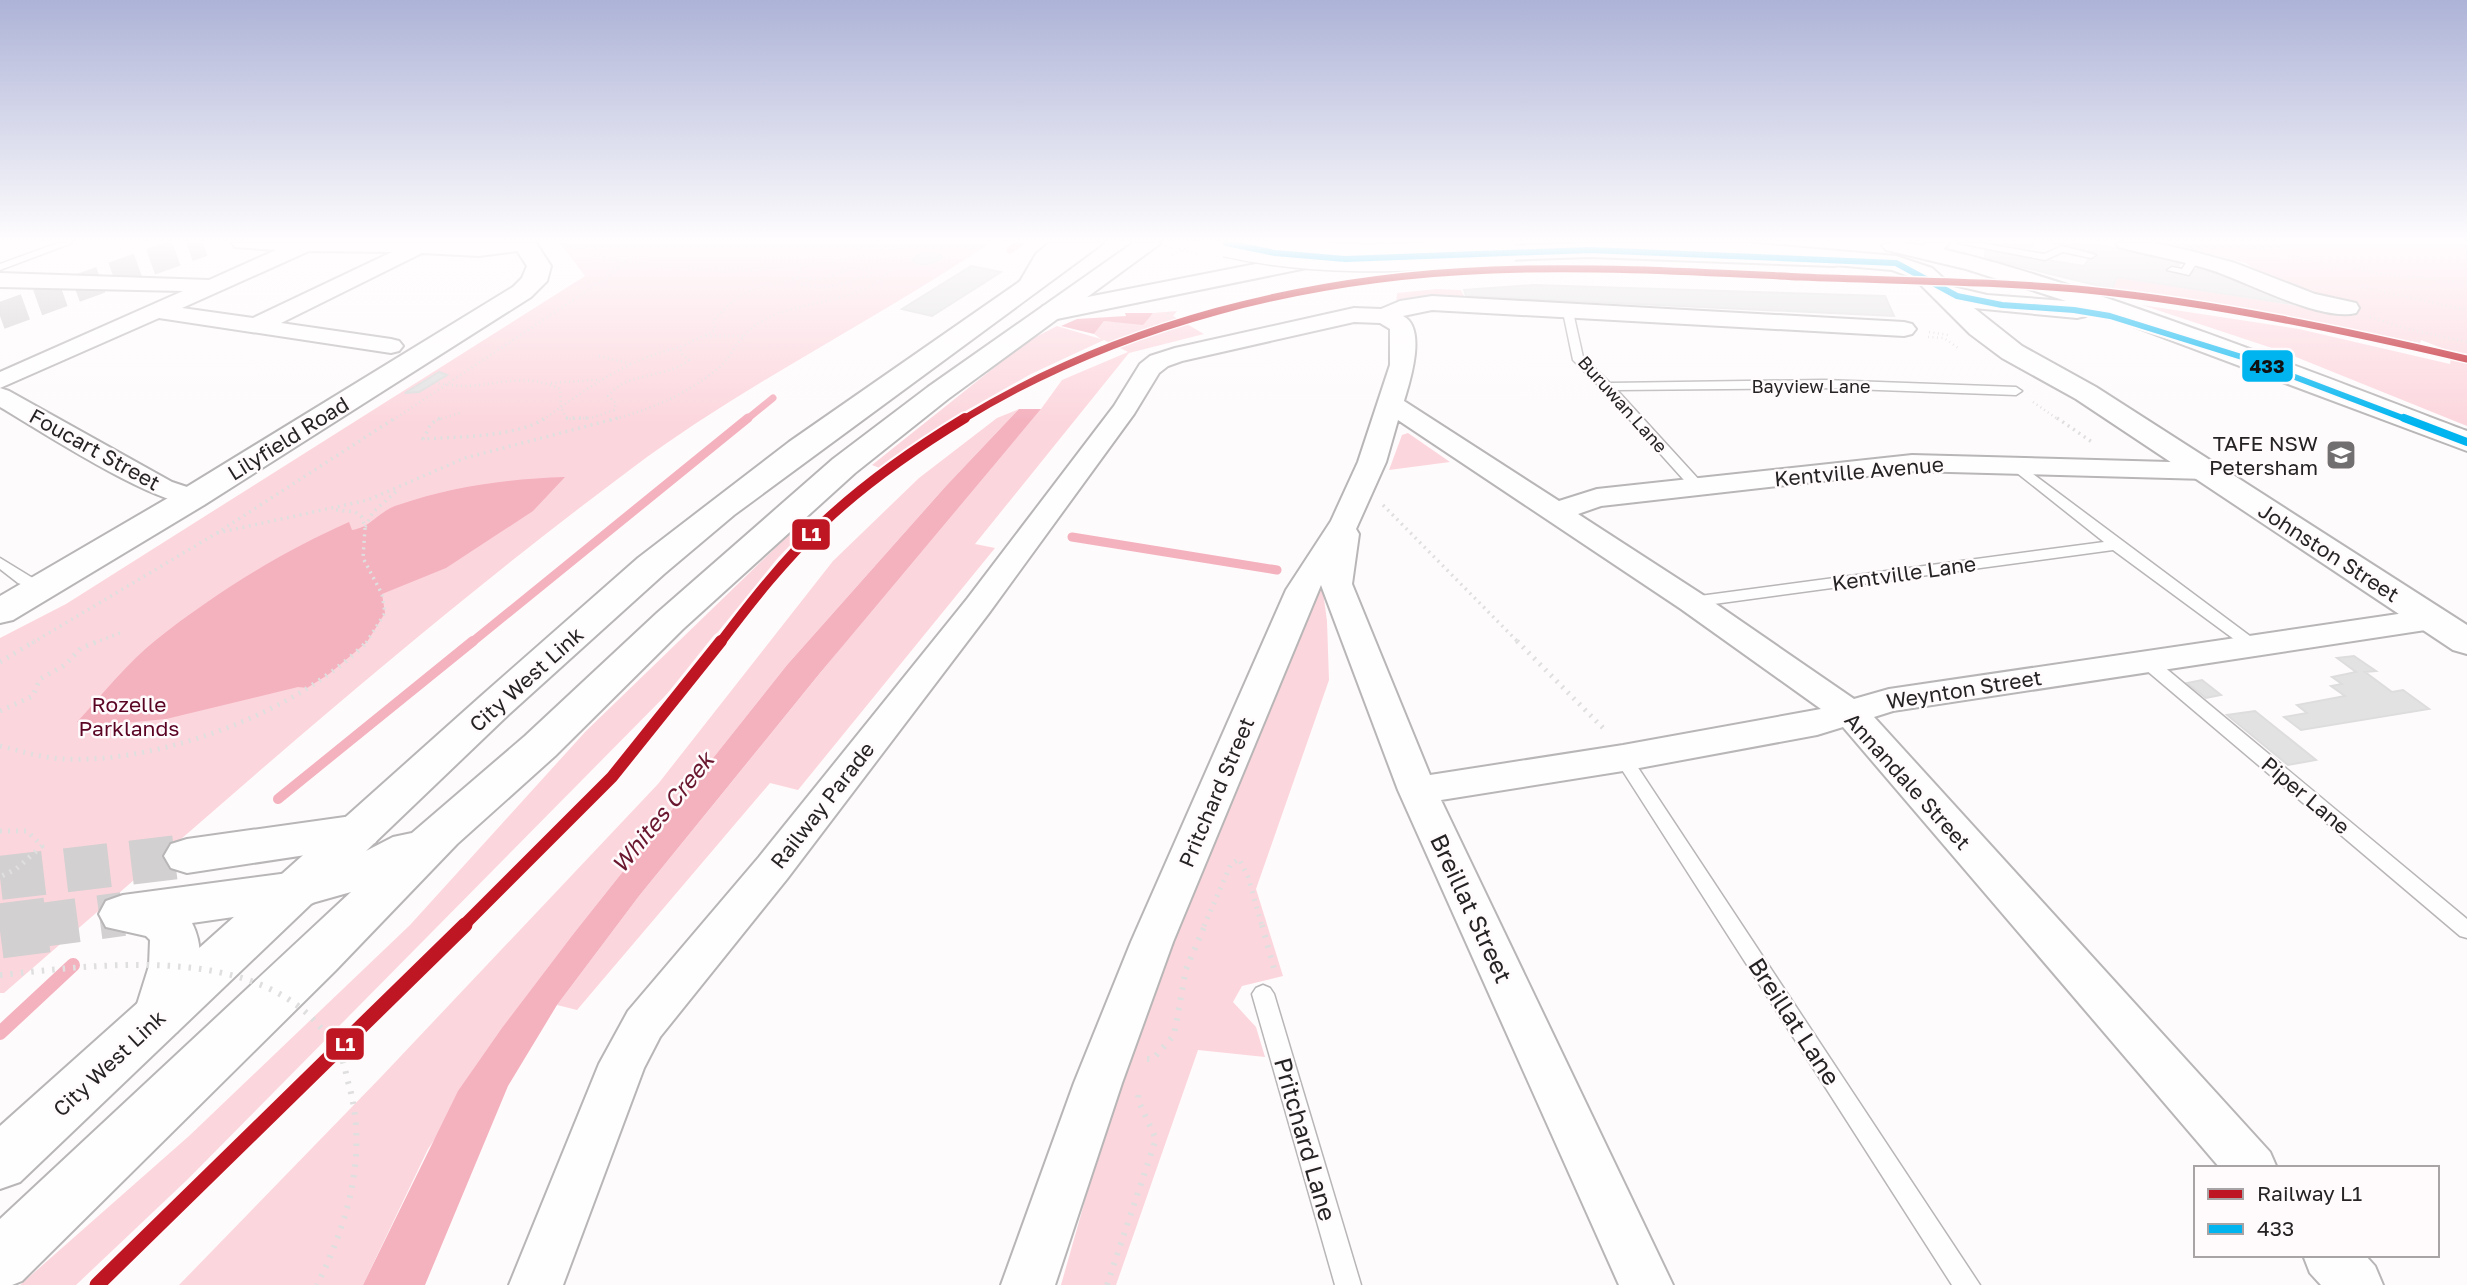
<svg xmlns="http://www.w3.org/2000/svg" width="2467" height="1285" font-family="'Golos Text',sans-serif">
<rect width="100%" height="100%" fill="#fefbfc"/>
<path fill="#fcd6dd" d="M560,243H990C873,322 744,384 631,469C412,632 210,815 4,993H0V638L66,604L585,276Z
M2170,243H2467V426L2281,351L2142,305L2299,329L2450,364L2452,352L2421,340L2420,343L2263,312L2112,289L2117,277L2348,314L2354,312L2270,281L2246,263Z
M1437,289L1461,290L1465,298L1396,303L1397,293Z
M1177,311L1173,316L1204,334L1129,353L975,544L995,548L798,790L770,783L577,1010L557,1005L639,896L903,571L1041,409L1062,380L1128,352L1104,340L1031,374L953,418L882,469L872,465L1026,342L1057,326L1101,339L1094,334L1104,321L1142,324L1153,313Z
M1019,409L946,486L787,665L578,928L428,1149L363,1285H179L381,1077L658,784L833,561L919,478L997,418Z
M1408,433L1450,462L1389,470L1402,435Z
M804,520L812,522L777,559L672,689L188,1179L76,1285H20L189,1136L410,925L586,731Z
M1321,577L1327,621L1329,680L1256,889L1283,976L1242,986L1233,1002L1256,1027L1265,1057L1198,1050L1116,1285H1061L1101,1144L1167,957Z"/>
<path fill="#f4b1be" d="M1125,313H1153L1143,325L1104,321L1094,334L1061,326L1077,319L1126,316Z
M1019,409H1041L820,673L639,896L557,1005L508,1086L425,1285H363L458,1091L502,1028L578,928L787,665L946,486Z
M565,477L533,511L446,568L382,594L385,613L367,642L329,674L307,688L298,687L166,719L114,724L77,722C102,695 127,663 156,640C214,594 281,552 349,522L352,530C372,527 377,512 398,505C454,486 507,479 565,477Z"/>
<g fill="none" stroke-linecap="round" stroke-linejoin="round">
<path stroke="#f4b1be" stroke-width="7" d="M1010,250L1020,243
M746,420L773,398"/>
<path stroke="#f4b1be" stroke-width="9" d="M1072,537L1277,570
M471,643L748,418"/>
<path stroke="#f4b1be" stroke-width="10" d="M278,799L473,641"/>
<path stroke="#f4b1be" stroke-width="14" d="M0,1033L73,965"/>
</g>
<path fill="#e3e2e2" stroke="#dedddd" stroke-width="2" d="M2034,243L2031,248L2024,246V249L1988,244Z
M2052,243H2093L2180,263L2177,270L2172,269V272L2189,275L2198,268L2350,313L2117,277L2112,289L1985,258V250L2084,266L2093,252Z
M932,253L941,255L942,259L929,264H918L912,260L920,254Z
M971,266L1001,272L932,316L902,309Z
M1533,285L1885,296L1894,316L1466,296L1464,290Z
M439,372L447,375L419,392L405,393Z
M2354,656L2376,671L2365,672L2392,692L2403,690L2429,709L2301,730L2284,717L2307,713L2297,705L2345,696L2331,686L2342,684L2332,677L2356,672L2337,658Z
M2202,680L2221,695L2206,698L2187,683Z
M2255,711L2316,760L2288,765L2227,715Z"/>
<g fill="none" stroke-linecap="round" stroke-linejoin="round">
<path stroke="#d3d0d1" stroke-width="27" stroke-dasharray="27 13" stroke-linecap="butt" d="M0,316L203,243"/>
<path stroke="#d3d0d1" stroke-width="44" stroke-dasharray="44 22" stroke-linecap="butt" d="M0,878L187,856
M34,926L123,914"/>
<path stroke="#d3d0d1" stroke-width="55" stroke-dasharray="55 27" stroke-linecap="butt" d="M0,931L47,925"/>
<g stroke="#b8b6b6" stroke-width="3">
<path id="service" d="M58,243H72L0,270V264Z
M1958,243H1979L2044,254L2062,246L2096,255L2091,258L2063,252L2045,260Z
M2194,256L2199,259L2189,275L2167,270L2172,267L2182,269L2190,257Z
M1568,309L1573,312L1583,357L1610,383L1824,380L2016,387L2022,391L2016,395L1824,388L1617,390L1702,483L1704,486L1697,490L1692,489L1603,390L1573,360L1563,312Z
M2017,462L2258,642L2260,645L2258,648H2246L2113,550L1692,607L1684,602L1692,597L2104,542L2012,469V463Z
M0,558L49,588L42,592L18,583L0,569Z
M2145,655L2151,656L2467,919V938L2460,936L2139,664L2137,660Z
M1623,752L1629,754L1980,1285H1952L1617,762L1614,758L1617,754Z
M1263,985L1270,988L1274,994L1361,1285H1335L1252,994L1256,988Z"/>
</g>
<g stroke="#b8b6b6" stroke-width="4">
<path id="minor" d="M232,243H535V244L532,248L525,250L479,256L422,253L281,323L391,339L399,341L403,346L399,351L391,353L159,318L0,388L9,391L172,482L202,492L206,498L202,504C165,513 38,429 0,407V372L183,291L0,287V273L209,280L276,250L235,247ZM309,251L392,252L253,318L182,308Z
M1926,243H1949C1942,253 1932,260 1920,256L1917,252Z
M2116,243H2155L2191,251L2235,263L2315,294L2356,303L2359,308L2356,313C2319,322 2245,280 2208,269C2179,260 2148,255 2119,247Z
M1432,296L1904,322L1912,324L1916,329L1912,334L1904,336L1432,310L1403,316C1427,328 1410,381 1404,401L1559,501L1597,489L1912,455L2206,463L2216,465L2220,471L2216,477L2206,479L1912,471L1601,506L1578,514L1703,595L1854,699L1889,689L2432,609L2443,612L2448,619L2443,626L2432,629L1893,711L1874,717L2270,1152L2277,1168H2220L1843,727L1817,735L1623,771L1441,800L1673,1285H1619L1398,790L1321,585L1173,942L1122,1083L1055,1285H1001L1074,1083L1131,942L1286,590L1331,521L1358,462L1390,365V329L1380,323L1354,322L1182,361L1168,366L1159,373L1134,414L989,613L787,879L660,1037L644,1068L563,1285H509L599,1064L628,1011L759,857L967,599L1114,406L1140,364L1150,356L1175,348L1354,308L1381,309L1400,301ZM1398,420L1681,609L1821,709L1623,745L1430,775L1352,584L1359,534L1356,529L1386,462Z
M2303,1255H2365L2375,1266L2383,1285H2321L2310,1273Z"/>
</g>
<g stroke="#b8b6b6" stroke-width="4">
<path id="secondary" d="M512,243H536L551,266L547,281L531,297L204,505L13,620L0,623V596L180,491L513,287L522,278L527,266Z"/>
</g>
<g stroke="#b8b6b6" stroke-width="4">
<path id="primary" d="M1600,243H1746L1896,256L1932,268L1953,287L1987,295L2066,301L1966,269L1886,250L1882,245C1932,220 2388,402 2467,431V451L2090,310L2086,316L2077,318L1974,308L2022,346L2096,387L2467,625V654L2453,650L2076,399L2002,358L1970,334L1914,278L1892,270L1710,254L1612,250L1604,248Z
M1332,249L1341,251L1344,256L1341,261L1052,320L1043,318L1039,312L1043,306L1052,304Z"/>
</g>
<g stroke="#b8b6b6" stroke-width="4">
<path id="trunk" d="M1075,243H1103L734,515L664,574L508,715L366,851L393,837L412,833L525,736L657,613L833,459L928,387L1133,243H1161L948,399L855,473L683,629L555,756L457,844L335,971L22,1281L12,1285H0V1219L351,892L312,903L20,1182L0,1189V1126L480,697L638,558L789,442Z
M1593,243L1834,252L1843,254L1846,259L1843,264L1834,266L1590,257L1504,260L1495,258L1492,253L1495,248L1504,246Z"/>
</g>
<g stroke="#b8b6b6" stroke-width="4">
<path id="motorway" d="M1049,243H1075L1055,263L1041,288L1032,291L1023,288L1019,283L1036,254Z
M359,815L375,819L382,831L375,843L359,847L187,873L171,868L164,856L171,844L187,839Z
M296,872L313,877L320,890L313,903L296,908L192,923C210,958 194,999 177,1032L159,1039L141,1032L133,1017L149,966L150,940L146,936L106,927L99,914L106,901L123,895Z"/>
</g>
<path stroke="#dfdfdf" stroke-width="2.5" stroke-dasharray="1 3.5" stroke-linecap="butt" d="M576,243L592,254L612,260L728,272L827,263L924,243
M2244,247L2376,273L2467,283
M1172,255L1195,243
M797,278L823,279L855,267L870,271L868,276L826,288L802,285L810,279
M2358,286L2467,310
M1168,313V335
M2370,317L2404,328L2467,342
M1929,332L1948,335
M706,336H743
M1928,337L1944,338L1958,348
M599,356L632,364
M434,383C445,384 456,386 467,386C501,384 527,373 560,389L561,408L567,419L591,418L614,410L616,403L608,396C629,370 664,380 689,360L681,353L680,347L715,330L713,321C743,288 754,288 796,279L802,265
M551,383L597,380
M2033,402L2059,420
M393,420L612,274L625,262
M437,420L460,413
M543,420C585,389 628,359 680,347
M611,420C652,409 688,394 721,366C730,357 735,345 744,336C752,326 767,317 780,313C811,301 875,298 891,267L876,243"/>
<path stroke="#dfdfdf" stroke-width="3.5" stroke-dasharray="2 4.5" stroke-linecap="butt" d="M440,418L431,424L423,439C455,437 519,437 545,418
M566,418H592
M2057,418L2092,442
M1383,505L1519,643
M336,510L355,512L362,517L365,528L363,558L382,594L385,613L366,643
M365,527L373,512L398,490
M217,533L368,500L465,458L618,418
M32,643L217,533L395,418
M94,643L120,633"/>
<path stroke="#dfdfdf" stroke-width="5" stroke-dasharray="2 6" stroke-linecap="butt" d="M1517,641L1606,731
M0,662L35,641
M0,711L33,696L40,679L65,665L81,648L99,641
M0,746C21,751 42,758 63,759C161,764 299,711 368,641
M0,831H27L42,846L16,869L0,877
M1204,926L1231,864L1239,859L1248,877L1262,926"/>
<path stroke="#dfdfdf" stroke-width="6" stroke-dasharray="2.5 8" stroke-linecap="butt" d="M1262,925L1275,972
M1147,1059H1153L1174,1035L1186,969L1205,925
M1107,1285L1156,1139L1138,1100L1139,1088"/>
<use href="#service" fill="#fffeff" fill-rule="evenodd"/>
<use href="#minor" fill="#fffeff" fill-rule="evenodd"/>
<use href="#secondary" fill="#fffeff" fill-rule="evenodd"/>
<use href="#primary" fill="#fffeff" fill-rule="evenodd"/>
<use href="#trunk" fill="#fffeff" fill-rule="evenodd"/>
<use href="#motorway" fill="#fffeff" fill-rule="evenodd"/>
<g stroke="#b8b6b6" stroke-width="30" stroke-linecap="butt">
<path id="trunk-bridge" d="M1226,243C1318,264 1410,258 1504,253"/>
</g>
<path stroke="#dfdfdf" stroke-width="2.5" stroke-dasharray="1 3.5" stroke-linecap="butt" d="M1152,243L1199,254"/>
<path stroke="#dfdfdf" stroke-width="6" stroke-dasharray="2.5 8" stroke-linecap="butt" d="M0,975C100,965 256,942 325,1033C330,1040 337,1047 340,1055C345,1064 346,1076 349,1085C368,1154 348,1223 317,1285"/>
<use href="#trunk-bridge" stroke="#fffeff" stroke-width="27"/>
<g stroke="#fffafb" stroke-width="10">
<path id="bus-1-far1" d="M1226,243L1275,253L1345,259L1590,250L1896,263L1957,296L2002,305L2074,310L2110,316L2245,358L2408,420"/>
</g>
<g stroke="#fffafb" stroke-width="12">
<path id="bus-1" d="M2404,418L2467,442"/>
</g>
<use href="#bus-1-far1" stroke="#00b5ef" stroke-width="6"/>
<use href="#bus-1" stroke="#00b5ef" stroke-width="8"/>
<g stroke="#fffafb" stroke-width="10">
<path id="rail-1-far3" d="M962,420C1120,323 1308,277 1492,270C1595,266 1698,272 1801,277C1896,281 1992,281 2087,290C2215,303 2342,330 2467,359"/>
</g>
<g stroke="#fffafb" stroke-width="14">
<path id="rail-1-far2" d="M720,643C751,602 784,560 822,524C865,483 914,449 965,418"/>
</g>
<g stroke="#fffafb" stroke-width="18">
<path id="rail-1-far1" d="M463,926L612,777L721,641"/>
</g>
<g stroke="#fffafb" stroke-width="20">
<path id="rail-1" d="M97,1285L465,925"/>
</g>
<use href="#rail-1-far3" stroke="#be1622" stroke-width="7"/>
<use href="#rail-1-far2" stroke="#be1622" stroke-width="10"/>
<use href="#rail-1-far1" stroke="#be1622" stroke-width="12"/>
<use href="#rail-1" stroke="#be1622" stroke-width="15"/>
</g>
<linearGradient id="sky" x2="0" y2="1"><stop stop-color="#adb3d7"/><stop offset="0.57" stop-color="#fffdfe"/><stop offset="1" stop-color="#fffdfe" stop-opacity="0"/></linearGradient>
<rect width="2467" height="423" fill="url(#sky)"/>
<defs>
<g id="university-square" transform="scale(1.575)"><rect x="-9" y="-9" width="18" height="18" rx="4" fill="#716f70" stroke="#fffafb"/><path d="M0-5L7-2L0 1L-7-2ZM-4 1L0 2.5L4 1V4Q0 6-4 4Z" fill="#fff"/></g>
</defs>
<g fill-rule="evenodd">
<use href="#university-square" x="2341" y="455"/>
</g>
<g text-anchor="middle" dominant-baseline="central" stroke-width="5" stroke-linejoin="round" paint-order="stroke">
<g font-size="18" fill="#252324" stroke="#fffafb">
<text x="1811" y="386">Bayview Lane</text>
<text transform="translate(1623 404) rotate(48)">Buruwan Lane</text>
</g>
<g font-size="21" fill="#252324" stroke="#fffafb">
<text transform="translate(288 438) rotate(-32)">Lilyfield Road</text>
<text transform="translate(95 449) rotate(29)">Foucart Street</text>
<text transform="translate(1859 471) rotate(-5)">Kentville Avenue</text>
<text transform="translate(2329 552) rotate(33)">Johnston Street</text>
<text transform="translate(1904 573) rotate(-8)">Kentville Lane</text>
<text transform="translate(526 679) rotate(-42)">City West Link</text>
<text transform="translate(1964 689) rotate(-9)">Weynton Street</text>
<text transform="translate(1908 781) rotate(48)">Annandale Street</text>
<text transform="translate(1216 792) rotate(-67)">Pritchard Street</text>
<text transform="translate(2306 795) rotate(40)">Piper Lane</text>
<text transform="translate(822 805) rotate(-52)">Railway Parade</text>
<text transform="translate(109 1063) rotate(-43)">City West Link</text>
</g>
<g font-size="21" fill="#252324" stroke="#fffafb" text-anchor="end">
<text x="2318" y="443">TAFE NSW<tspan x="2318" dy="24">Petersham</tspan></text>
</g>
<g font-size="21" fill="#5a0424" stroke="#fffafb">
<text x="129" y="704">Rozelle<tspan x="129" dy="24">Parklands</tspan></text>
</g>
<g font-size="23" font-style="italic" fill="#69162f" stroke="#fffafb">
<text transform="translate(662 812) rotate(-51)">Whites Creek</text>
</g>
<g font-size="24" fill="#252324" stroke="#fffafb">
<text transform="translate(1472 908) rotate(65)">Breillat Street</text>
<text transform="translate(1795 1021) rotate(57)">Breillat Lane</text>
<text transform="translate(1306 1139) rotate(74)">Pritchard Lane</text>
</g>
</g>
<g stroke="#fffafb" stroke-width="2.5">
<rect x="2241" y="349" width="53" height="34" rx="7" fill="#00b5ef"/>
<rect x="791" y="518" width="40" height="33" rx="7" fill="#be1622"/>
<rect x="325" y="1027" width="40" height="34" rx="7" fill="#be1622"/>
</g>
<g font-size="19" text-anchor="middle" font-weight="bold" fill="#fff">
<text x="811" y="541">L1</text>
<text x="345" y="1051">L1</text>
</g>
<g font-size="19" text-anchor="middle" font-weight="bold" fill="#111">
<text x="2267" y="373">433</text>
</g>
<rect x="2194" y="1166" width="245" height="91" fill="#fffafb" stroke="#a8a4a5" stroke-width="2"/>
<rect x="2208" y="1189" width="35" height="10" fill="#be1622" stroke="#a8a4a5" stroke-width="2"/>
<text x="2257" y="1201" font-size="21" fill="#252324">Railway L1</text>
<rect x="2208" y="1224" width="35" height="10" fill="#00b5ef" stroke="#a8a4a5" stroke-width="2"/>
<text x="2257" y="1236" font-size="21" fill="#252324">433</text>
</svg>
